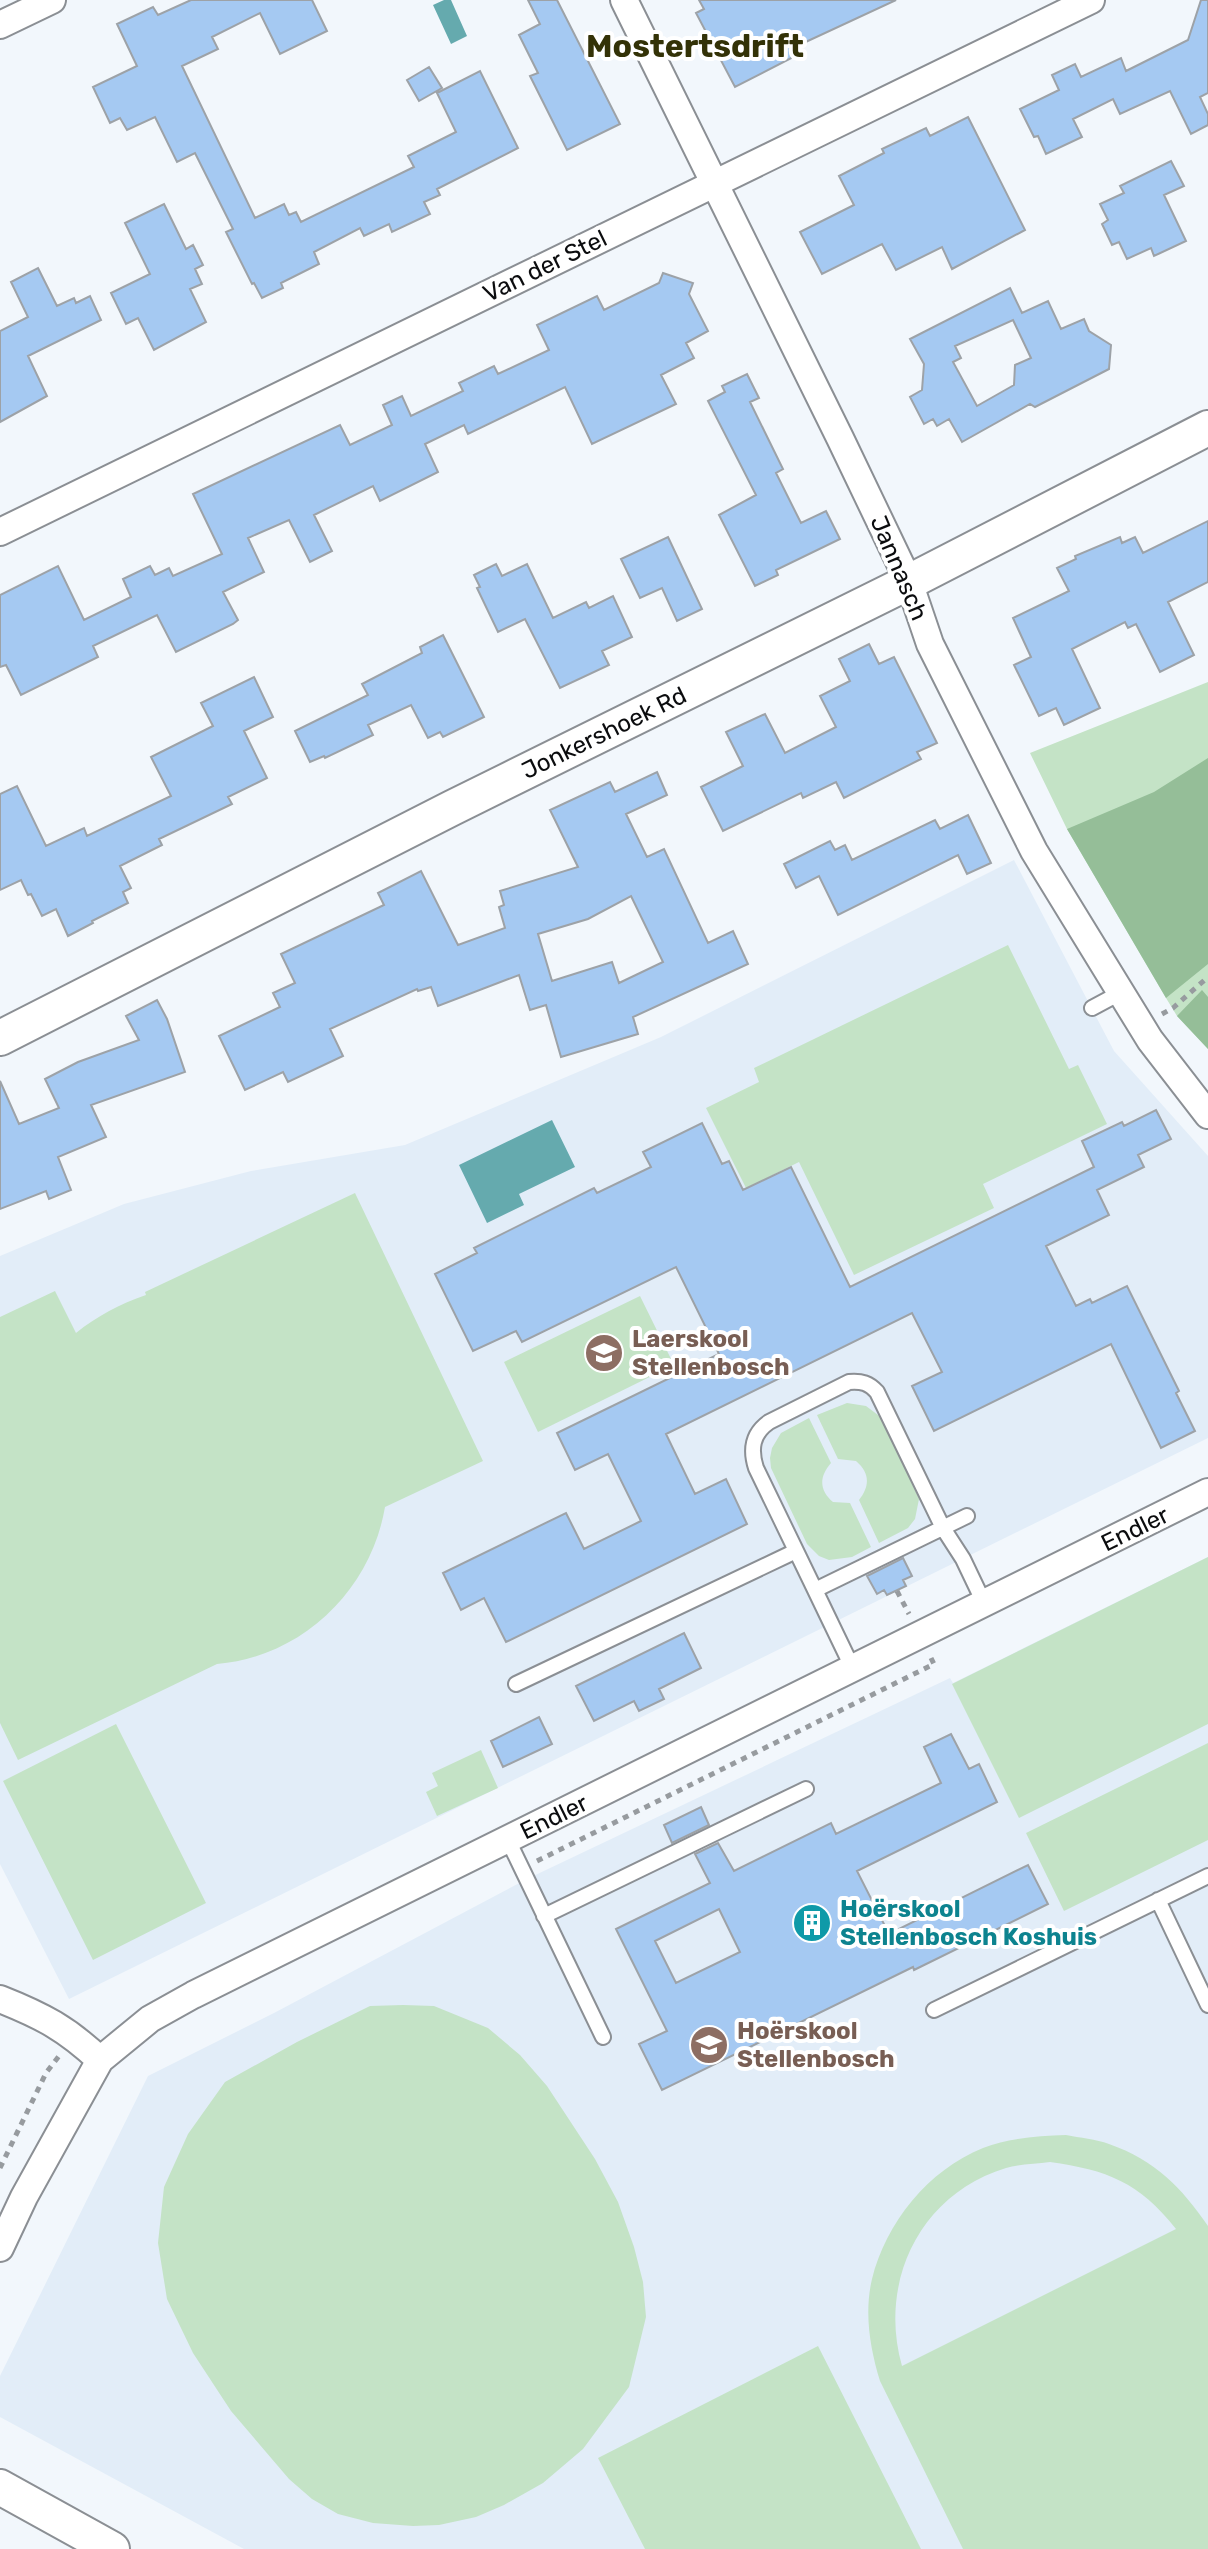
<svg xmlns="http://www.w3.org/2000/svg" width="1208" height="2549" font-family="Rubik,sans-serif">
<rect width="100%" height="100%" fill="#f2f7fc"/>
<path fill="#e2edf8" d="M1014,860L1114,1051L1208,1156V1438L69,1999L0,1864V1256L124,1204L251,1171L405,1145L661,1037Z
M1208,1557V2549H244L0,2417V2376L148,2076L274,2013L527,1879L950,1678L953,1683Z"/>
<path fill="#c4e3c6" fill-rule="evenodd" d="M1208,682V1049L1177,1016L1166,998L1067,829L1030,753Z
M1008,945L1069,1069L1078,1065L1107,1124L983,1184L994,1208L854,1275L799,1162L746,1188L706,1108L759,1082L754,1068Z
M355,1193L483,1461L385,1507C371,1590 302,1657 217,1664L18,1760L0,1723V1317L55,1291L76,1333C97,1316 120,1304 146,1295L145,1292Z
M640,1296L674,1365L538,1432L504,1362Z
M847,1403L866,1406L882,1418L919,1499L915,1519L908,1528L879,1543L859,1500C870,1486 870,1473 856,1461L838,1459L817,1415Z
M809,1418L831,1463C819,1477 819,1490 833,1502L850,1503L871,1547L852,1557L829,1560L819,1556L807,1544L771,1468L770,1458L772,1448L781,1433Z
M1208,1557V1724L1019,1818L952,1684Z
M116,1724L206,1903L93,1960L3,1781Z
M1208,1743V1840L1064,1911L1026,1833Z
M481,1750L498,1788L437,1816L426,1792L438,1786L432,1773Z
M403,2005L434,2006L488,2028L520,2055L547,2086L595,2159L618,2202L634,2247L643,2282L646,2317L629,2387L583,2449L543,2483L504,2505L476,2517L439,2525L413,2526L373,2523L338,2514L312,2499L289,2479L231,2411L193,2353L167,2299L158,2243L164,2187L188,2134L225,2082L297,2042L370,2006Z
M1066,2135C1080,2138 1096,2139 1109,2144C1155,2160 1182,2188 1208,2226V2549H963L880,2381C870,2348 864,2313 872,2279C886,2223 928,2170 983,2148C1010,2138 1038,2136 1066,2135ZM1050,2162C1107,2170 1139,2182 1176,2229L902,2366C878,2282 920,2194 1006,2168C1020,2164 1036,2164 1050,2162Z
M818,2346L921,2549H645L598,2458Z"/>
<path fill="#95be98" d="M1208,758V964L1166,998L1067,829L1154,792Z
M1202,990L1208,997V1049L1177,1016Z"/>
<path fill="#65aaae" d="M444,0H451L467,36L451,44L433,5Z
M552,1120L575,1167L519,1194L524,1205L487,1223L459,1165Z"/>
<path fill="#a5c9f2" stroke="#9da2a7" stroke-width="2" fill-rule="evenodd" d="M191,0H312L327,31L280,54L260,13L212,37L218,49L182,66L255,218L284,204L289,215L296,212L301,222L414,167L408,156L456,132L437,93L480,71L518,148L437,189L440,195L424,202L430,214L392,232L389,224L364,236L360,228L314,252L319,264L281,283L283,288L262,298L254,283L252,284L226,232L233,229L195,153L177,162L155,117L127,130L120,118L110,123L93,87L137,66L117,24L153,7L158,15Z
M528,0H557L620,124L567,150L530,76L538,73L519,35L540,24Z
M699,0H896L797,46L801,53L735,87L696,13L704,9Z
M1201,0H1208V93L1200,97L1208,114V125L1191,134L1170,91L1120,114L1113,99L1073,119L1082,137L1046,154L1038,136L1034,137L1020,109L1059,90L1052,75L1075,64L1081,77L1121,58L1126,71L1188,40Z
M429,67L442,88L419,101L407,80Z
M968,117L1025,230L952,269L942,247L896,270L882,244L822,274L800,232L854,205L839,176L884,153L882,149L926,128L930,136Z
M1171,161L1184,186L1164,195L1186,241L1154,256L1151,248L1127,259L1119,242L1112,245L1102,224L1108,220L1100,204L1124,193L1120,186Z
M164,204L186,249L193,245L203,265L195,269L202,284L190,289L206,322L154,350L138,318L126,324L111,293L150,274L125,223Z
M38,268L57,306L74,298L76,303L90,296L101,320L28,356L47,396L0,422V331L28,317L11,282Z
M663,273L693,283L689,294L708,331L686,343L694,358L661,375L676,404L592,444L565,387L468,434L464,425L425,444L438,472L380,501L373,486L314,515L332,551L310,562L289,520L248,538L264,572L223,592L238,620L233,624L176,652L157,615L93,646L98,657L21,695L6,665L0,667V595L58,566L84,620L131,597L123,579L150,566L155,575L169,568L173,576L222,554L193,494L340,425L350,445L392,425L383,405L402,396L411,416L463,391L459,383L494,366L498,374L549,350L537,325L597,296L604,310L659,283Z
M1010,288L1022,313L1048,301L1061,329L1084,319L1089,331L1111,345L1109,369L1035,407L1030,404L962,442L949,419L937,426L933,419L924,424L910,397L922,390L924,364L910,339ZM1013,320L1031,358L1015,365L1014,385L977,406L953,362L961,358L955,346Z
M747,374L759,398L750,402L783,469L776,473L801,523L826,511L840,539L776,570L778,575L755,586L719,515L756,495L708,401L725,392L722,386Z
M1208,521V582L1168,602L1194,655L1160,672L1136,624L1128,628L1125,622L1072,649L1100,708L1064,725L1056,708L1039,716L1014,665L1031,657L1013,618L1069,591L1057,568L1076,559L1075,556L1120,537L1122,543L1135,537L1143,553Z
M668,537L702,609L677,621L662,588L640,598L621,559Z
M496,564L502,576L527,564L553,618L586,602L589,608L613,596L632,637L602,651L609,665L560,688L525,619L498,632L477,588L480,587L474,575Z
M443,635L484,717L443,737L440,732L428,738L411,705L368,725L373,735L325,758L324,756L310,762L295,731L368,695L362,684L422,653L420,647Z
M869,644L879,664L894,657L937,743L917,752L921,759L844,798L836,782L803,798L801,793L723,831L701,787L743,766L726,732L765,714L785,753L836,727L820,696L850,681L839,659Z
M254,677L273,717L244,731L267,778L228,797L232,804L159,839L162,845L120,866L131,888L123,892L128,903L92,921L93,923L68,936L56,909L42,916L31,894L28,895L21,880L0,890V794L17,786L46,846L84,828L87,836L171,796L151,757L213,726L201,703Z
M657,772L667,795L626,814L647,857L664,849L708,943L733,931L748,964L633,1017L638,1034L561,1057L546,1005L530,1010L519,975L438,1006L431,987L418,991L417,989L330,1029L343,1056L288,1082L283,1072L245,1090L219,1036L280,1007L273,993L295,983L281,954L384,905L378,893L421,871L458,945L505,928L499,907L504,905L500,891L578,867L550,810L610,782L615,792ZM631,896L663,962L619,983L612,962L552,981L538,934L588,919Z
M968,815L991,863L967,874L958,855L838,915L819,876L796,888L784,864L830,841L835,850L845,845L852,860L935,820L940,829Z
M157,1000L167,1019L185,1072L91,1105L106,1137L58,1157L71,1190L49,1199L46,1191L0,1209V1081L19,1124L59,1108L45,1079L78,1062L139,1040L126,1016Z
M1156,1110L1171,1139L1138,1155L1144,1167L1097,1190L1109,1215L1046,1246L1076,1306L1090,1299L1092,1303L1127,1286L1179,1391L1176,1393L1195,1431L1161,1448L1111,1344L934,1431L912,1386L942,1372L912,1313L666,1434L695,1494L726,1479L747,1524L506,1642L484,1598L461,1610L443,1573L566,1513L584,1549L641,1521L608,1454L575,1470L557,1433L719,1354L676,1267L522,1342L516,1331L473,1351L435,1274L477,1253L474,1248L594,1188L597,1193L651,1167L643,1152L702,1123L722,1164L729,1161L743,1190L791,1167L850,1287L1094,1167L1082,1141L1122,1122L1124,1126Z
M903,1558L912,1576L903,1580L906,1586L887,1595L884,1590L877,1594L867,1576Z
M684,1633L701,1668L659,1689L664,1699L639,1711L634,1701L594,1721L576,1686Z
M539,1717L552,1744L503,1767L491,1741Z
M951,1734L969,1769L979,1764L997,1802L857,1871L889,1934L1028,1865L1048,1904L914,1970L913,1967L662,2090L639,2044L667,2031L616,1929L710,1883L695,1854L718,1843L734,1871L831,1823L836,1834L941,1783L924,1747ZM719,1909L740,1952L676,1983L655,1941Z
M701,1807L709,1825L672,1843L664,1825Z"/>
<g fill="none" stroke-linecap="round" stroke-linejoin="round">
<g stroke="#8b8f94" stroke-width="18">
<path id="service" d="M1092,1008L1120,993
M967,1516L815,1590L756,1468C750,1449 752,1434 769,1422L849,1382C862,1381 869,1383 877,1392L943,1528L963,1559L984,1603
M815,1590L853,1669
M516,1684L796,1551
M508,1840L603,2037
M1158,1900L1208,2005
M544,1916L806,1789
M934,2010L1208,1876"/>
</g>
<g stroke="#8b8f94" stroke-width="30">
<path id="minor" d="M624,0L840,438L909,582L930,644L1034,851L1150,1040L1208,1115
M0,25L52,0
M0,532L1091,0
M0,1999C43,2016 67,2029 100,2060
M0,2248L24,2197L100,2060L150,2019L193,1995L1208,1492"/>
</g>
<g stroke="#8b8f94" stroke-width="38">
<path id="tertiary" d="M0,1038L452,808L909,582L1208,428
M0,2487L112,2549"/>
</g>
<path stroke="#979b9f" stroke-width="5" stroke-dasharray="6 6" stroke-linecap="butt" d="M1162,1014L1173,1008L1208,977
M897,1591L909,1614
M537,1861L934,1664L931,1658
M0,2168L46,2073L59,2056"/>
<use href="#service" stroke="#fff" stroke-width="14"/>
<use href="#minor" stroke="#fff" stroke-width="26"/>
<use href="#tertiary" stroke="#fff" stroke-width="34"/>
</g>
<defs>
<g id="school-disc" transform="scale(2)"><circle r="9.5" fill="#8d6e63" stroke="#fff"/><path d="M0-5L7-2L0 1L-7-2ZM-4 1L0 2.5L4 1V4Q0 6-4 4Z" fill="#fff"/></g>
<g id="building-disc" transform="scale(2)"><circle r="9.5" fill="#0f9aa8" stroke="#fff"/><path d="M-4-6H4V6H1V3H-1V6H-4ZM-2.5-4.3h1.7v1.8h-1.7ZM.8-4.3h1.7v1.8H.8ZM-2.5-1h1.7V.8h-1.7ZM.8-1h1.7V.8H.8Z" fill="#fff"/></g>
</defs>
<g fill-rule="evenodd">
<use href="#school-disc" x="604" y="1353"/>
<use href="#building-disc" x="812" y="1923"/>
<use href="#school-disc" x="709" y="2045"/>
</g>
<g text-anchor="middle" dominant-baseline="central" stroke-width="8" stroke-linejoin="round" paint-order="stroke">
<g font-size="24" fill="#0b0c0e" stroke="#fff">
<text transform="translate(545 266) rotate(-26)">Van der Stel</text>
<text transform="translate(899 568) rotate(67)">Jannasch</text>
<text transform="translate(604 733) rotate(-26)">Jonkershoek Rd</text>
<text transform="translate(1135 1529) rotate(-26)">Endler</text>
<text transform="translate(554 1817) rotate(-26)">Endler</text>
</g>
<g font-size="24" font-weight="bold" fill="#785e54" stroke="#fff" text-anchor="start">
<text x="632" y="1339">Laerskool<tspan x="632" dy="28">Stellenbosch</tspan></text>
<text x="737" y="2031">Hoërskool<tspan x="737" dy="28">Stellenbosch</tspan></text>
</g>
<g font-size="24" font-weight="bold" fill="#0d838f" stroke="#fff" text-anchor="start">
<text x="840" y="1909">Hoërskool<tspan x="840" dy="28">Stellenbosch Koshuis</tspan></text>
</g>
<g font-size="32" font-weight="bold" fill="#333207" stroke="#fff">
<text x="695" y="46">Mostertsdrift</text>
</g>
</g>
</svg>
